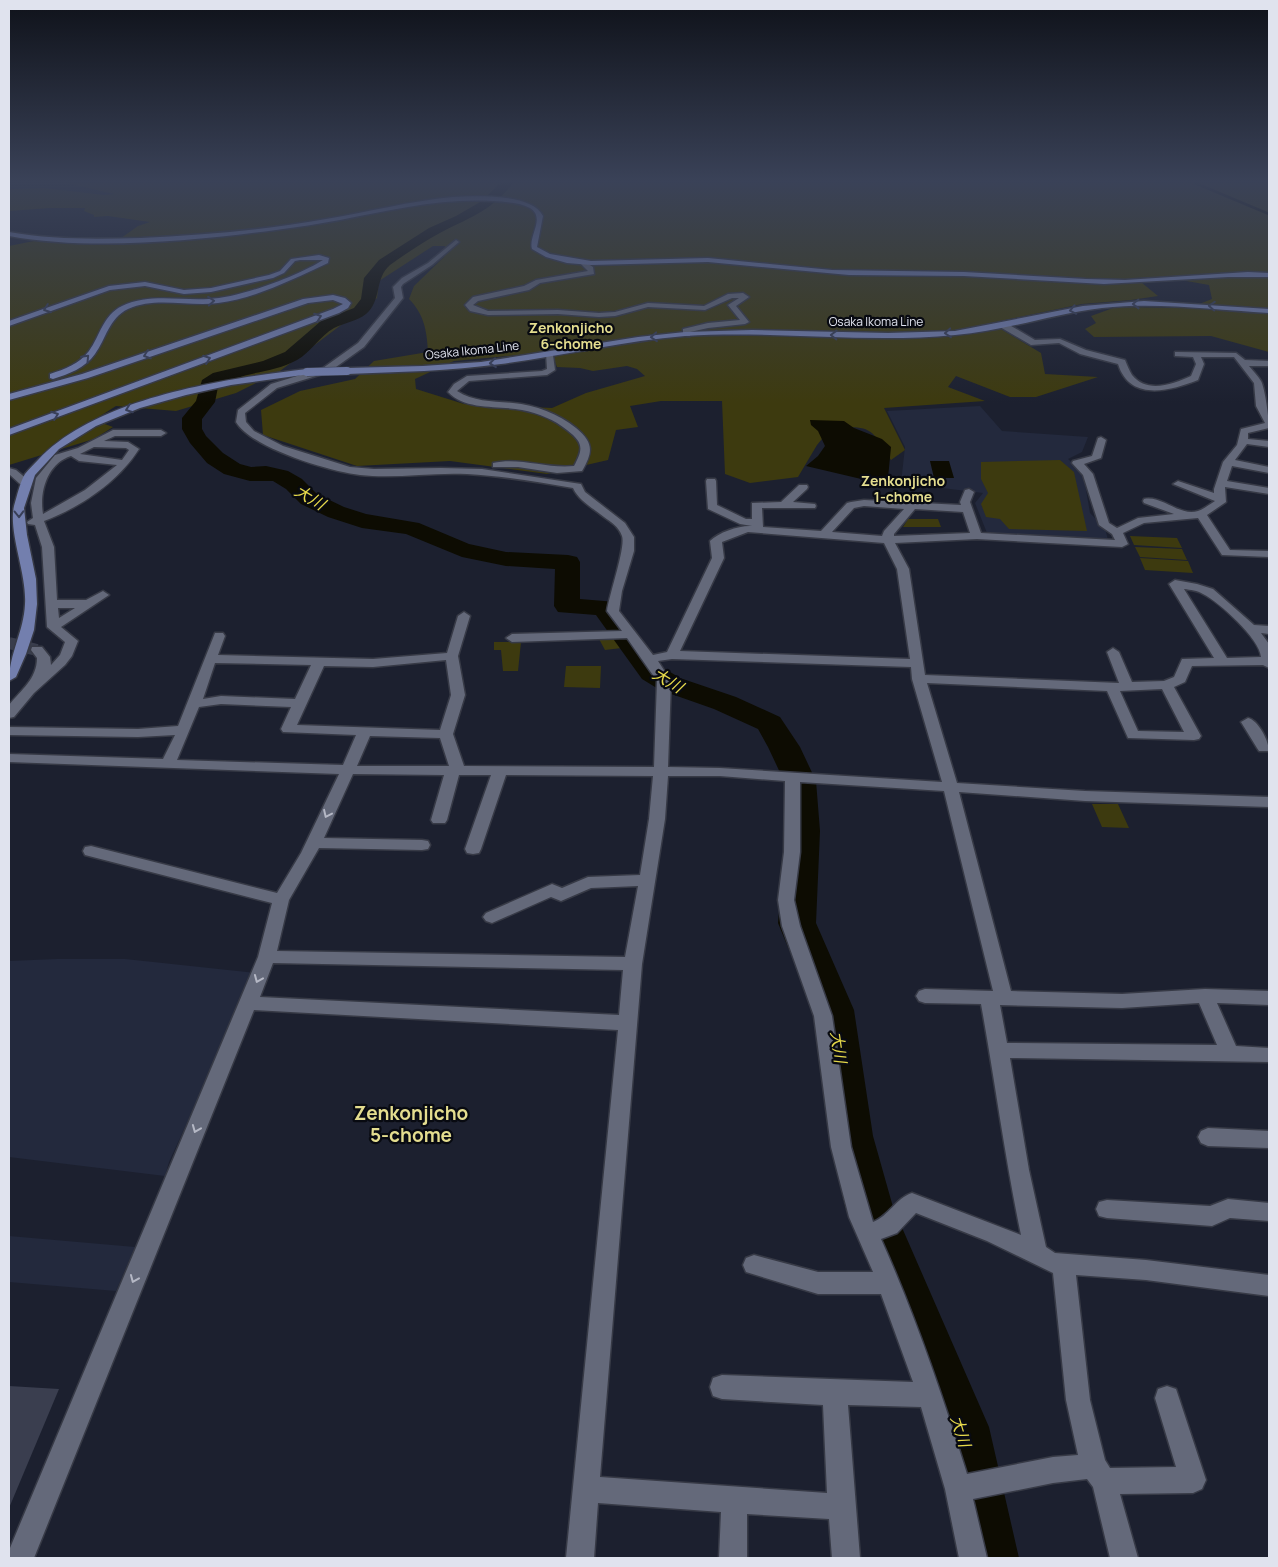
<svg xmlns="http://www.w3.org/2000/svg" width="1278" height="1567" font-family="Manrope,'Noto Sans JP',sans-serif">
<rect width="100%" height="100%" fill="#1c202f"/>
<path fill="#23293d" d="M980,406L1002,431L1088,437L1082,452L1068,459L1083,472L1090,513L1105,528L1108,540L987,533L975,503L983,493L901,483L905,447L887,411Z
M57,959H125L256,973L169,1162L165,1176L9,1157V961Z
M9,1236L135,1247L116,1291L9,1282Z"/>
<path fill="#3d3a0f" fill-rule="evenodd" d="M67,183H1269V352L1211,336L1094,337L1085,329L1096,323L1091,316L1116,307L1189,308L1212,299L1209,285L1164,277L1136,278L1158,296L1131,300L1082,304L991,323L1041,353L1045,374L1098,377L1036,397H1010L956,376L948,387L985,401L884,408L905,450L891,460C870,426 871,426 831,428L817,445L798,477L750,483L725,474L722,401H661L630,406L638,427L616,430L608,460L547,474L450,461L357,466L263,435L261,410L300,391L355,379L374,361L428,352C427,331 424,314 409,299L414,286L444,257L445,246H433L379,281L377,298L280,371L236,393L176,411L116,406L94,420L113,427L94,439L9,465V246L34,241L114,243L138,226L150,222L108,216L94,217V215L84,211L85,208H50L9,211V190L12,189L44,188L104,195L114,194ZM551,352L557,367L580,368L593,371L627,366L637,369L645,376L586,393L552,408L464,404L416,389L415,379L454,361Z
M1060,460L1074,472L1087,531L1009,529L1000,519L986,517L981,504L988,493L981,479V462Z
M908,519H938L941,527H903Z
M1130,536L1177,538L1182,548L1134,545Z
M1135,547L1182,549L1187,560L1140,557Z
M1140,558L1188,561L1193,573L1145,570Z
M624,636L630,647L605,650L599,639Z
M494,642H521L518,671H503L501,650H494Z
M566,666H601L600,688L564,687Z
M1092,804H1118L1129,828L1102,827Z"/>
<path fill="#0d0c02" d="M810,420L844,421L854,428L882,439L891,447L888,478L874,482L806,466L818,456L825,446L818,431L811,425Z
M930,461H949L954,478H934Z"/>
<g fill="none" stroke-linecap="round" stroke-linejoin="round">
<path stroke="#0d0c02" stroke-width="2.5" d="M1195,183L1269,214"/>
<path fill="#0d0c02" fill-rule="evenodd" d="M500,183H513C491,212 468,218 438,234C422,243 405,254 390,265C374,279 382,301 366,314C357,321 344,323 334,328C320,336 311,352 297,360C272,374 241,371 218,387L215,402L202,419V429L206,436L223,453L240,464L251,467L266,466L288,471L302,479L317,494L344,507L366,514L419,523L469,544L506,552L568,555L577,557L580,562V599L616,602L621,613L662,667L680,678L736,697L780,717L800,747L816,781L820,831L816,923L854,1010L873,1136L893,1207L989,1427L1019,1558H961L935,1427L845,1207L829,1136L814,1010L778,923L786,831L784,781L768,747L758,729L714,709L660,690L642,679L596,615L558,612L554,606L555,569L506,566L462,557L406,534L362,528L328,517L301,504L286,489L273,481H250L224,474L207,463L190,443L182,429V418L196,401L202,380L213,373L263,361L285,352L321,321L354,308L361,299L364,278L379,260L429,228L456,216L482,201Z"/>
</g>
<path fill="#3a3e4f" d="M9,1386L59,1389L9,1508Z"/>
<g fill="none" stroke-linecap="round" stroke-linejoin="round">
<path stroke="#393d4c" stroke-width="12" stroke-dasharray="12 6" stroke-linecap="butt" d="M9,643L37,650"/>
<g stroke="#373a46" stroke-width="3">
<path id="minor" d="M456,240L459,242L432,265L403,284L401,287L403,298L364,347L329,372L277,388L245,413L246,422L254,431L283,446L350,467L374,469L441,468L482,469L581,484L585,492L625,523L634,537V551L622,591L619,611L653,655L667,652L712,558L710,541C719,532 740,525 752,526L740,524L708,509L706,481L707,479H715L716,481L717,505L746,519H752V503L781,502L799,485H807L808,487L807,489L793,502L815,504L816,506L815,508H762L763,527L821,531L847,503L851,502L864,500L961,505L960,502L965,490L969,489L974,492L970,502L981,533L1115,540L1112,534L1099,525L1083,475L1072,463L1073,461L1092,456L1098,438L1101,437L1106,440L1101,458L1084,464L1093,474L1109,523L1117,528L1138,518L1174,514L1144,503L1143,501L1144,499C1162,495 1180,517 1198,511C1204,509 1210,504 1215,501L1173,484L1178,481L1214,493V489L1223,462L1237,445L1241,429L1265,423L1256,406L1254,383L1234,357H1201L1204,364L1198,380C1170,391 1130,402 1118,364L1080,354L1059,343L1031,345L1000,327V323H1006L1035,340L1060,339L1086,350L1125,360C1127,365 1129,370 1132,375C1147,394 1173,384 1191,376L1196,364L1193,357L1175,356V352H1178L1236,353L1245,360L1269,361V366H1249C1253,371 1258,376 1261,381C1265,388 1269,419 1269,428L1248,433V439L1269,441V447L1247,444L1235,460L1269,467V473L1232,466L1227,481L1269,488V494L1225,487L1226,502L1207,515L1230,550L1269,551V557L1222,555L1198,518L1144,523L1123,533L1128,544L1122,547L977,539L895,543L909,569L925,675L1119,683L1107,652L1113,648L1119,652L1132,682L1164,681L1174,677L1182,659L1214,658L1169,584L1175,580L1197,584L1213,589L1254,625L1269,626V634L1261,633L1269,644V668L1263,665L1192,666L1185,682L1174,687L1201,736L1199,739L1194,740L1128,738L1107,691L927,683L957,783L1085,791L1269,797V807L1085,801L959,792L1011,991L1122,994L1205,989L1269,991V1005L1217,1003L1236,1046L1269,1048V1062L1010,1058L1029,1170L1046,1247L1055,1253L1146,1260L1269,1275V1296L1146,1280L1076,1275L1090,1400L1105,1460L1110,1468L1176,1467L1155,1398L1158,1389L1167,1386L1176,1389L1179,1398L1206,1480L1202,1489L1193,1493L1120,1494L1138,1558H1110L1093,1487L1087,1479L1053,1483L973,1499L987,1558H959L945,1489L921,1407L848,1405L860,1558H832L829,1519L747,1514V1558H719L721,1512L598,1503L594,1558H566L618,1030L254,1010L34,1558H9L10,1548L258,957L272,903L85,855L83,851L85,847L91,846L277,893L301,853L339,774L9,762V754L163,759L175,735L138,737L9,735V727L138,729L178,726L215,633H223L225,636L218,655L373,659L447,653L458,616L464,612L470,616L458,656L465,695L453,734L464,766L654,767L657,681L627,638L512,642L506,638L512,634L622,631L607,611C609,595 626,547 622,536C619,527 611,522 604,517C593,508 579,501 573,488C538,482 503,476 467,474C432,472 396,479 360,475C331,472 251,448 236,422L238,410L271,384L323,368L358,343L395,298L393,287L402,278L428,263ZM864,506L904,509L884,531L882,536L832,532L854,508ZM915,509L963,512L970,533L894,536V534ZM748,532L884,543L897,569L910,659L680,651L724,558L722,542ZM1184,589C1191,590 1197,590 1203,594C1219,602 1260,639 1261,657L1227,658ZM672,659L911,667L912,679L942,782L720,768L668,767L671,681L658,661ZM446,660L451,695L440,730L297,725L324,666L373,667ZM215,663L311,665L295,699L221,696L203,699ZM1162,689L1184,732L1138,731L1120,691ZM221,704L291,707L281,729L283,732L356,735L343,765L177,760L199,707ZM370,736L440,738L449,766H357ZM353,774L444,775L431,820L433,823H445L447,820L459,775H491L465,849L467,853L473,854L479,853L481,849L506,775L653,776L649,819L640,875L588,877L562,888L552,884L486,913L483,917L486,921L492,923L551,897L561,901L591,888L638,886L625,957L277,951L289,900L319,848L422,850L428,849L430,845L428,841L422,840L324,838ZM668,776H720L785,781L784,852L778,900L782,926L814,1016L831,1147L849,1217L873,1272H818L754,1255L746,1258L743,1265L746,1272L818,1294H881L913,1382L722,1375L713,1378L710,1387L713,1396L722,1399L823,1405L827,1493L600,1477L642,964L665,819ZM800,782L944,791L993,991L925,989L919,991L916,996L919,1001L925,1003L981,1004C995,1081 1005,1159 1021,1235L912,1193C896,1198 889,1216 873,1222L851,1147L832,1016L800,926L794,900L800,852ZM273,963L623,970L619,1015L260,997ZM1199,1003L1217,1045L1007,1043L1000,1005L1122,1008ZM916,1213L987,1241L1053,1273L1066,1400L1078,1455L1053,1457L967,1474C942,1394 915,1315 881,1239L897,1233Z
M582,260L593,267L594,274L540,283L529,290L478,301L473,305L488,311L558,310L599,313L615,312L648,303L704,306L728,294L743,293L749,297L736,306L749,322L745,324L708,328L690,332V336H687L683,334V329L708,323L740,320L728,305L739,298H732L705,310L648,307L615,316L599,317L558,314L488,315L470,311L465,305L473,297L524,286L536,280L588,271L579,262Z
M546,353L553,355L555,370L547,375L469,381L457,391C474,402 493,401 513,403C535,405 559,414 576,428C594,443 593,452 582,471L557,473L518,467H493V463C520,457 547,469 574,466C583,449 584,443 567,430C555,420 538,413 522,410C498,405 466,411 448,392L454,384L467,376L542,371L547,369Z
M113,430H161L166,433L161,436H115L104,441L128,442L139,449C118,482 81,507 44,521L54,547L57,600H86L103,591L109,595L61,627L78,641L72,656L65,665L34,693L14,717L9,718V705C21,690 37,679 37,658L31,650L32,647H42L50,657L51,665L60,655L65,642L47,627L42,547L35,525L28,524L27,522L33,518L31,503L36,478L55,455L78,448ZM94,447L126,448L129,450L122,460L80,454ZM71,456L79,461L117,465L85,490L43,514C39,491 48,463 71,456ZM58,608H75L59,618Z
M9,468L16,470L28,480V484H20L9,474Z
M1248,718C1258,720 1269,741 1269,751H1259L1257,748L1241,722Z
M1208,1128L1269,1131V1148L1208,1146L1201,1143L1198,1137L1201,1131Z
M1228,1199L1269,1203V1221L1230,1218L1212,1226L1107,1218L1099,1216L1096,1209L1099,1202L1107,1200L1210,1206Z"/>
</g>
<g stroke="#373a46" stroke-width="3">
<path id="primary" d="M453,197C475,196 532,193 543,216L537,247L550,254L591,261L708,258L832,270L964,272L1086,279L1125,280L1248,272L1269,273V277H1228L1104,284L964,276L849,275L708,262L591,265L567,263L546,257L532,249C528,236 546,218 530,208C519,202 505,202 493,201C441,198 391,210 340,220C319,224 297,227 276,230C194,241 90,251 9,236V232C53,240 97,239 141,238C203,235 265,230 326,219C368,212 410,201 453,197Z
M319,255L329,258L328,263C293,279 257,298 218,303C188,307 156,296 128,309C109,318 106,339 95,354C85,368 69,374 53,379L50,378V374C65,369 79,364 89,351C100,336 103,315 122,306C150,293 180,301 209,299C239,298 298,276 323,260H300L295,261L284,273L273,278L211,292L184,294L145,286L110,290L9,326V321L109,286L145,282L184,290L211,288L269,275L280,271L291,259Z
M333,295L345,298L351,303L348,308L339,313L9,435V429L333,309L343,304L333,300L308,303L88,378L9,400V394L82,374L303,299Z
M1144,301L1269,309V313C1213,310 1158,302 1102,308C1052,314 1005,331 955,335C865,344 775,330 685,336C623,341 562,356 501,364C450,371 398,372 347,374L343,371L347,368L423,366L481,362L638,337L685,332L752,330L888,333L955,331L1083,306Z
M307,369L310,370V374L231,385L186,395L140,408L96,426L59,449L35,475L24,508L27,535L36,579L37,604L34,630L26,654L16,677L9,681C9,654 24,631 25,604C27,574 8,532 14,506C17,496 20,482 25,474C29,469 34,464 38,460C97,397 224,379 307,369Z"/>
</g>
<use href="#minor" fill="#64697a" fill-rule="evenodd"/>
<use href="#primary" fill="#737fae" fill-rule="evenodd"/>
<g stroke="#373a46" stroke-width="9" stroke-linecap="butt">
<path id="primary-bridge" d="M307,372L347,371"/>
</g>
<use href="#primary-bridge" stroke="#737fae" stroke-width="8"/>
</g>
<defs><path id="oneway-chevron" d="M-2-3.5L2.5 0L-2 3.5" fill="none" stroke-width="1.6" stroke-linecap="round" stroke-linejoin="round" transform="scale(1.25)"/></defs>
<g stroke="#383f58">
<use href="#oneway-chevron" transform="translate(211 301) rotate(-5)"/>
<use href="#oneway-chevron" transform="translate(1136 304) rotate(179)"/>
<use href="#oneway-chevron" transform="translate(1212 306) rotate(-176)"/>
<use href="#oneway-chevron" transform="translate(47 309) rotate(160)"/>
<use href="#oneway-chevron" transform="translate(1073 310) rotate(169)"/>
<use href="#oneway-chevron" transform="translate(318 317) rotate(-20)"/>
<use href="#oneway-chevron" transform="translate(948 333) rotate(175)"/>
<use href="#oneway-chevron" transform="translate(834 335) rotate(-179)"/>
<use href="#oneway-chevron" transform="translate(654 337) rotate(175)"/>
<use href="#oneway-chevron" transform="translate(147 355) rotate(161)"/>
<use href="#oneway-chevron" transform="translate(86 358) rotate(-47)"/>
<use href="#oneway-chevron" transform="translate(207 359) rotate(-20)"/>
<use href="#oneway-chevron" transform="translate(493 363) rotate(174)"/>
<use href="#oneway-chevron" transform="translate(129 409) rotate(160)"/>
<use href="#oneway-chevron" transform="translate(55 415) rotate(-20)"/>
<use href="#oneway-chevron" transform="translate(19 514) rotate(89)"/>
</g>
<g stroke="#b5b8c5">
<use href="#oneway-chevron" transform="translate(327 814) rotate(115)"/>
<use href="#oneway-chevron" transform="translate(258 979) rotate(113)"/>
<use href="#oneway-chevron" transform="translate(196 1129) rotate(112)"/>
<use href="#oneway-chevron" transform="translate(134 1279) rotate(113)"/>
</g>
<linearGradient id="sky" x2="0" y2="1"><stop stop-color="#0f121a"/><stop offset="0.45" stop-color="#3a4258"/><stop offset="1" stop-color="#3a4258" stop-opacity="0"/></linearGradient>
<rect width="1278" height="403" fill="url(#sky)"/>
<g text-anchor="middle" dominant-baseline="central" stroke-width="4.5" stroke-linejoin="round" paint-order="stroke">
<g font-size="12" fill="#e0e3ee" stroke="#080a11">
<text x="876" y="321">Osaka Ikoma Line</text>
<text transform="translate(472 350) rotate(-6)">Osaka Ikoma Line</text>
</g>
<g font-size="14" font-weight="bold" fill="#e4dd8f" stroke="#080a11">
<text x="571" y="327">Zenkonjicho<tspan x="571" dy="16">6-chome</tspan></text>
<text x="903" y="480">Zenkonjicho<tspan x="903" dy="16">1-chome</tspan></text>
</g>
<g font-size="16" font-style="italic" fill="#e6d94a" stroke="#080a11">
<text transform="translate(310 497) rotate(31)">大川</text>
<text transform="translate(668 680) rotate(31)">大川</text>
<text transform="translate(839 1047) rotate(82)">大川</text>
<text transform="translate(961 1431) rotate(73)">大川</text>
</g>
<g font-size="19" font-weight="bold" fill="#e4dd8f" stroke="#080a11">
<text x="411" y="1113">Zenkonjicho<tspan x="411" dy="22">5-chome</tspan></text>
</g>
</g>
<rect width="1278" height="1567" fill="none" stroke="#e0e3ee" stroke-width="20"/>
</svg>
